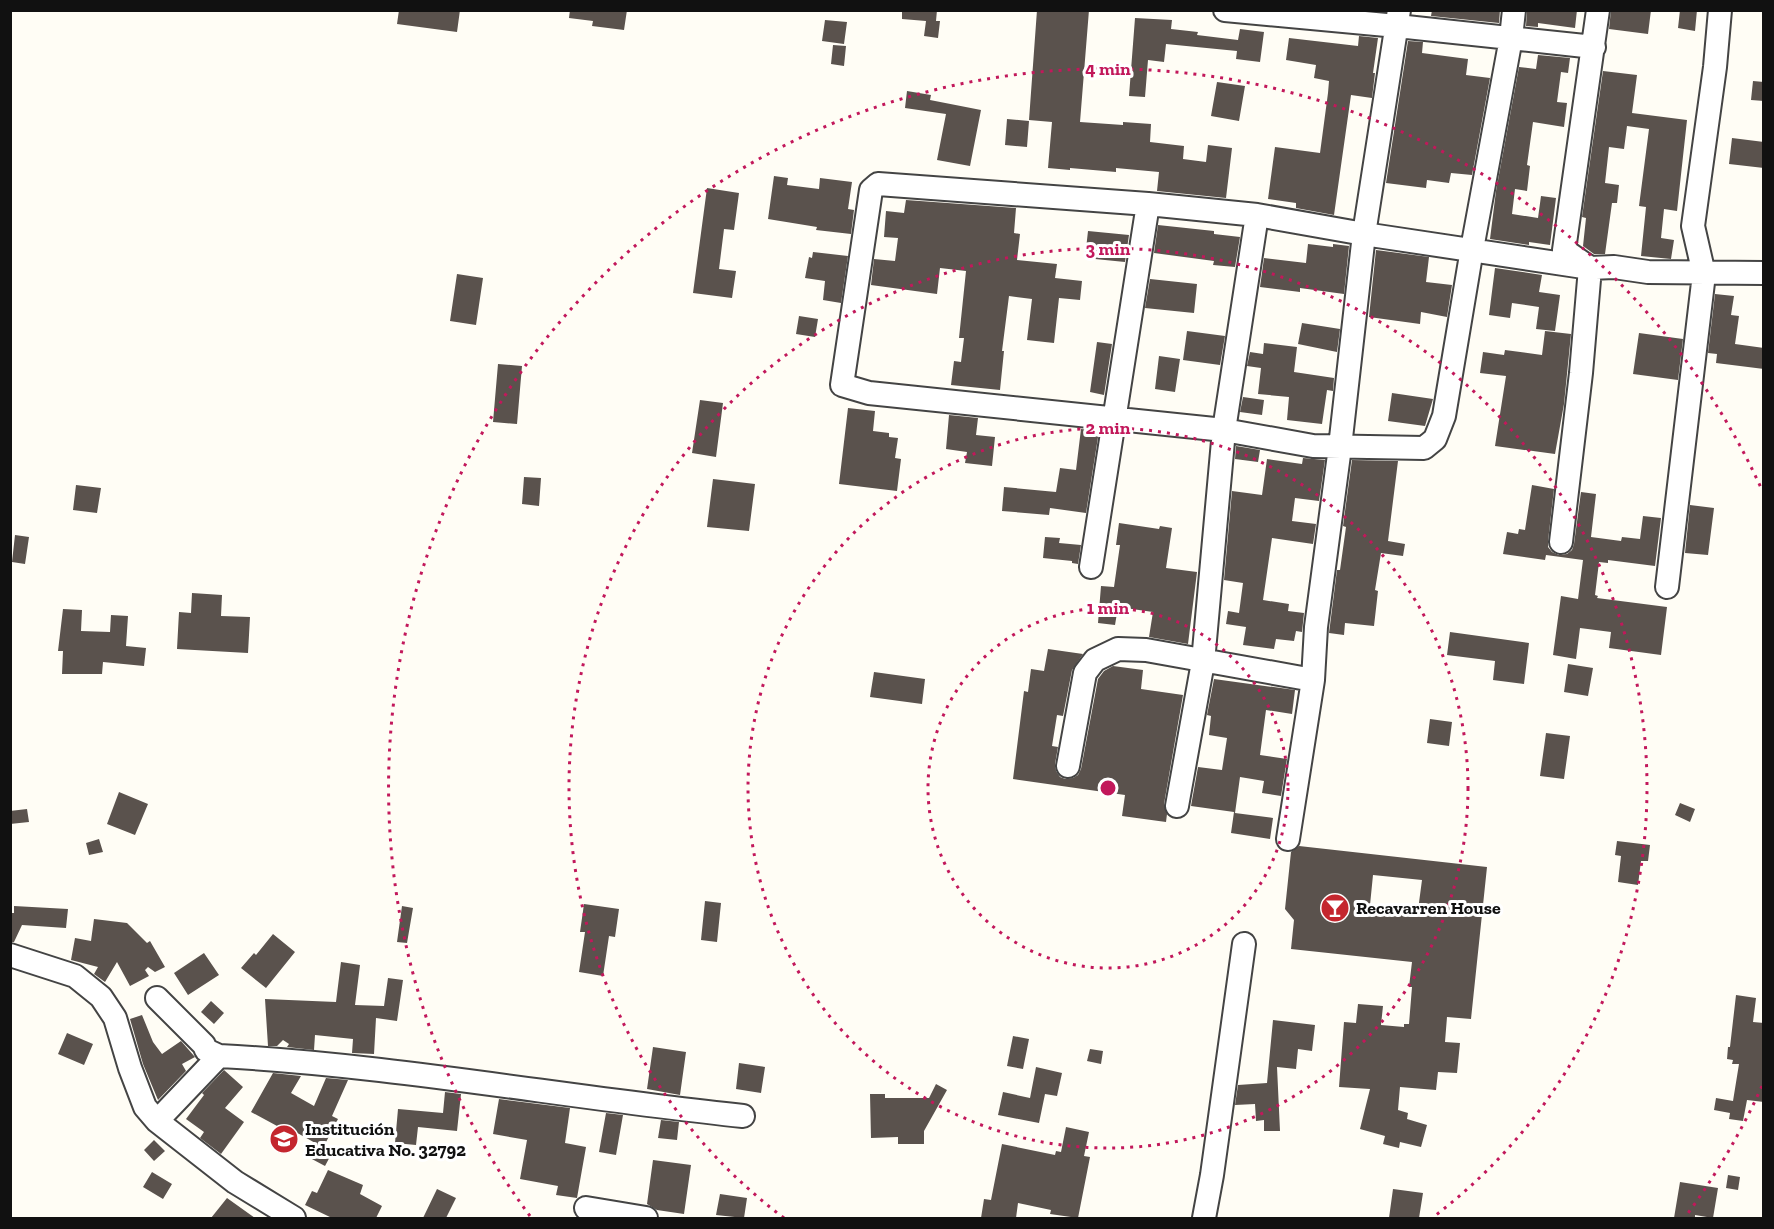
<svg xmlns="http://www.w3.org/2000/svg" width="1774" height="1229" font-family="'Zilla Slab',serif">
<rect width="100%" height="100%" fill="#fffdf5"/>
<path fill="#5a524d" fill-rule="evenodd" d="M399,10H460L457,32L397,24Z
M570,10H627L624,30L592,26L593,21L569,18Z
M902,10H937L936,21H940L938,38L924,36L926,21L902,19Z
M1037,10H1089L1080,122L1123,125V122L1151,124L1150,142L1184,146L1183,159L1206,162L1208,145L1232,148L1226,198L1157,191L1159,172L1116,168V172L1070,168V170L1048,168L1052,122L1029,120Z
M1432,10H1500L1499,23L1431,16Z
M1527,10H1577L1575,28L1538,23V27L1526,26Z
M1611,10H1651L1648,34L1609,29Z
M1680,10H1697L1695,31L1678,28Z
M1135,18L1172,20L1171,29L1198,32L1197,35L1238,40L1240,29L1264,32L1260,62L1236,59L1237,51L1166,44L1164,62L1148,60L1145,97L1129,96Z
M825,20L847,22L844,44L822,41Z
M1359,36L1378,38L1373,73H1375L1372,98L1351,95L1334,215L1296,208V203L1268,199L1275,147L1320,153L1328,93L1329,81L1314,78L1316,65L1286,60L1289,38L1358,46Z
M1408,41L1423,42L1422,53L1468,59L1466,75L1490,78L1472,175L1451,173L1449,183L1427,180L1426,188L1386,183Z
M833,45L846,46L844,66L831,64Z
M1538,55L1570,58L1568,73L1561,72L1557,102L1567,103L1564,127L1533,122L1527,165L1530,166L1527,191L1515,189L1512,214L1538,218L1541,196L1556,198L1550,245L1529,242V245L1490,239L1496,191L1519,67L1536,69Z
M1603,71L1637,75L1632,113L1687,120L1677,211L1664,209L1661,238L1674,240L1671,259L1641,256L1646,207L1639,206L1649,129L1627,126L1624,149L1609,147L1605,183L1619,185L1617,203H1612L1605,254H1594L1583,246L1586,218L1582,217Z
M1753,81L1764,82V101L1751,100Z
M1217,82L1245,86L1239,121L1211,116Z
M907,91L931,95L930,100L981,110L970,166L937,160L946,114L905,108Z
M1007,119L1029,121L1027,147L1005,145Z
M1732,138L1764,142V168L1729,164Z
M774,176L788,178L787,185L819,189L820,178L852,182L848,209L854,210L851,234L816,230L817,227L768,219Z
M707,188L739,193L734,230L724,229L719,269L736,271L732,298L693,293Z
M906,200L1016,208L1014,233L1020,234L1017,260L1057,264L1055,278L1082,281L1080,300L1059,298L1054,343L1027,340L1032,299L1009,296L1002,351H1004L1000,390L951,385L954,361L961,362L964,338H959L966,271L940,268L937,294L871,285L874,259L895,261L898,238L884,237L886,211L904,213Z
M1158,225L1214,231V234L1240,237L1235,267L1213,265L1214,261L1154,253Z
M1088,231L1129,235L1125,262L1085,258Z
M1308,244L1333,247V244L1349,246L1344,294L1300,288V292L1260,287L1264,258L1306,263Z
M1376,250L1429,257L1426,282L1452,285L1447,317L1421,312L1420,324L1369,317Z
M813,252L848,256L841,303L823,300L825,281L805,278L809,257L812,258Z
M1495,268L1542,275L1539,292L1560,295L1555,331L1536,329L1539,307L1512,303L1510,318L1489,315Z
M457,274L483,278L476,325L450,321Z
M1150,279L1197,284L1194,313L1145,308Z
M1715,294L1734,296L1731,315L1739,316L1735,344L1764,348V369L1716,363L1717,354L1708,353Z
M799,316L818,319L815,337L796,334Z
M1302,323L1340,329L1337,352L1298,344Z
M1187,331L1225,336L1220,365L1183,360Z
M1545,331L1571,334L1564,404L1555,454L1495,446L1506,376L1480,373L1483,352L1504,355L1505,350L1542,355Z
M1639,333L1683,339L1678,380L1633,374Z
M1097,342L1112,344L1104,395L1090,392Z
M1264,343L1297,347L1294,372L1334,378L1333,391L1327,390L1322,424L1287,420L1289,397L1258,394L1261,368L1247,366L1250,352L1263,354Z
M1159,356L1180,359L1175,392L1155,389Z
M498,364L522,366L517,424L493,422Z
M1392,393L1433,399L1425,426L1388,421Z
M1243,397L1264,400L1262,415L1240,412Z
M700,400L723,403L716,457L692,453Z
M848,408L875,411L873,431L889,433V437L898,438L895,458L901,459L897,491L839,484Z
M949,415L978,418L976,435L995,437L992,466L965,463L967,452L946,449Z
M1081,429L1099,431L1086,513L1050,508L1049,515L1002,511L1004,487L1056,492L1060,468L1076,470Z
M1236,446L1260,450L1258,462L1235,459Z
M1303,458L1325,460L1319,501L1295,498L1292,521L1316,524L1313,544L1272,538L1263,600L1289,604L1288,611L1304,613L1302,632L1296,631L1294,641L1276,639L1274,649L1243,645L1246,627L1226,624L1228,611L1239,613L1243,583L1224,580L1232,491L1262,495L1267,459L1302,464Z
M1352,460L1398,461L1388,541L1405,544L1403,556L1381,553L1375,590L1378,591L1374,626L1345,623L1344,635L1329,633L1337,570H1340L1346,527L1343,526Z
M524,477L541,478L539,506L522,504Z
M713,479L755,484L749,531L707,527Z
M76,485L101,488L97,513L73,510Z
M1532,485L1554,489L1548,541V547L1552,552L1559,555L1567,554L1572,550L1574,544L1581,492L1596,494L1591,537L1621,541L1622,537L1640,539L1643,516L1661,518L1655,566L1608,560V563L1599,562L1595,595L1598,596L1597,598L1667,607L1661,655L1609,648L1611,632L1580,628L1576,659L1553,655L1561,596L1578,599L1583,560L1546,555L1545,560L1503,554L1507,532L1518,534L1519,529L1525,530Z
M1690,505L1714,508L1708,555L1685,553Z
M1119,523L1159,529L1160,526L1172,528L1166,568L1197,572L1188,644L1149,637L1153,612L1118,607L1115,625L1098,623L1101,586L1114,587L1120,545H1116Z
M15,535L29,537L25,564L12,562Z
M1045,537L1060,538L1059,543L1081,545L1078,564L1072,563V561L1043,558Z
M192,593L222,595L221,616L250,617L248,653L177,649L179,612L191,613Z
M63,609L82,610L81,631L110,632L111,615L128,616L126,646L146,648L144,666L103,662L102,674H62L63,651H58Z
M1450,632L1529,643L1524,684L1493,680L1495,661L1447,655Z
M1048,649L1083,654L1072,670L1063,716L1057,715L1052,746L1058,747L1055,764L1056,771L1060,777L1065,779L1073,778L1078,775L1081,769L1098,679L1104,671L1113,666L1143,670L1141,689L1183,695L1164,804L1167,814L1166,822L1122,816L1125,795L1013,779L1024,691L1028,692L1031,669L1044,671Z
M1568,664L1593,668L1588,696L1564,692Z
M874,672L925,679L922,704L870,697Z
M1214,679L1295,690L1292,714L1266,710L1260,755L1287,759L1281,796L1262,793L1264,781L1240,777L1235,813L1273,818L1270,839L1231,833L1234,812L1191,806L1198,767L1222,770L1227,738L1209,735L1211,716L1207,715Z
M1430,719L1452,722L1449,746L1427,743Z
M1546,733L1570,736L1564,779L1540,776Z
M119,792L148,804L135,835L107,824Z
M1680,803L1695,809L1690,822L1675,815Z
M27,809L29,822L10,824V811Z
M99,839L103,852L89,855L86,843Z
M1617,841L1650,845L1648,861H1641L1638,885L1618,882L1621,856L1615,855Z
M1299,846L1487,867L1471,1019L1447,1017L1445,1042L1460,1043L1457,1073L1438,1072L1436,1090L1400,1087L1398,1110L1408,1113L1407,1119L1427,1125L1421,1147L1400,1142L1399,1148L1383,1144L1385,1136L1360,1129L1370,1089L1339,1087L1344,1022L1356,1023L1358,1004L1383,1006L1381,1025L1404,1027V1024H1409L1412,987H1409L1412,962L1291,949L1294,920L1285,909L1291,852ZM1373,875L1422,880L1418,910L1370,905Z
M705,901L721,903L717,942L701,940Z
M584,904L619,909L615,937L609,936L603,976L579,972L585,932H580Z
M14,906L68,909L66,928L22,925L14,942H10V913H14Z
M402,906L413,908L407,943L397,942Z
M94,919L127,923L147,943L150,941L165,967L155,972L148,967L145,970L149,976L130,986L117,962L105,982L94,974L98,967L71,960L75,938L91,941Z
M273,934L295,952L266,988L241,968L254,953L256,955Z
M204,953L219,975L188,995L174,973Z
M341,962L360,965L355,1005L384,1006L388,978L403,980L397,1021L376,1018L374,1054L352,1053L353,1039L315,1035L314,1050L287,1047L289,1044L283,1040L277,1046H268L265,999L336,1002Z
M1736,995L1756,998L1753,1022L1764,1023V1102L1747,1100L1743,1121L1729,1119L1730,1113L1714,1110L1716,1098L1733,1101L1739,1064H1732L1733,1060L1727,1059L1728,1047H1730Z
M211,1001L224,1013L214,1024L201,1012Z
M142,1015L153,1042L162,1054L181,1041L195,1057L182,1064L186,1071L158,1100L143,1064L130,1019Z
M1273,1020L1315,1025L1312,1051L1298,1049L1296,1069L1277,1067L1280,1131H1264V1120L1256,1121L1255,1104L1235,1105L1238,1085L1267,1083Z
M67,1033L93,1044L84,1065L58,1054Z
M1013,1036L1029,1039L1023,1069L1007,1066Z
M653,1047L686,1052L680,1095L647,1089Z
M1090,1049L1103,1051L1101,1064L1087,1061Z
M739,1063L765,1067L761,1093L736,1089Z
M1036,1067L1062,1073L1057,1096L1045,1094L1039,1123L998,1115L1003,1092L1030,1098Z
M224,1070L243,1087L225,1108L244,1122L221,1154L200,1138L204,1132L186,1119L204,1095L202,1093Z
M273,1073L301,1076L291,1093L314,1106L326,1078L348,1080L332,1116L338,1119L324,1146L333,1151L325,1166L310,1158L317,1144L292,1130L290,1133L251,1112Z
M936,1084L947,1090L924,1131V1144H898V1137L871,1138L870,1094H885V1098H929Z
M445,1092L461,1094L457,1131L418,1127L416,1145L395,1143L398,1109L443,1113Z
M499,1099L570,1108L565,1143L586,1147L577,1198L556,1195L558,1186L520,1179L527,1140L493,1134Z
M606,1113L623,1115L616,1155L599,1152Z
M661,1120L679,1122L677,1140L658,1138Z
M1066,1127L1089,1132L1084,1156L1090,1157L1078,1218L1050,1214L1051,1210L1018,1203L1016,1218H981L984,1199L991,1200L1002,1144L1055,1155L1056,1151L1061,1152Z
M154,1140L165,1151L154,1161L144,1150Z
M653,1160L691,1165L684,1214L657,1210L647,1204Z
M328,1170L363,1185L360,1194L382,1206L376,1218H332L305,1205L312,1191L317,1193Z
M152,1172L172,1184L163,1199L143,1187Z
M1728,1175L1740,1177L1738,1190L1726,1188Z
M1680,1182L1718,1188L1713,1218L1695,1215V1218H1674Z
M437,1189L456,1198L446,1218H423Z
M1393,1189L1423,1193L1419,1218H1389Z
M720,1194L747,1198L744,1218L716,1215Z
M227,1198L255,1218H211Z"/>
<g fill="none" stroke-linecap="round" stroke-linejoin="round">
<g stroke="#444" stroke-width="26">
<path id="minor" d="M1225,10L1397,26L1594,47
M1514,10L1511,38L1472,249L1444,416L1435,439L1424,448L1313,446L1224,430L869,393L842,385L871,190L878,184L1148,204L1257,215L1364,234L1590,268L1614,267L1648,272L1764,273
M1561,542L1581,373L1590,268L1564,250L1598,10
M1091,567L1148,204
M1667,587L1704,274L1693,226L1715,67L1720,10
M1068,766L1085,673L1095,660L1118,649L1146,650L1313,680
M1177,806L1203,662L1224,430L1257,215
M1288,839L1313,680L1316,627L1340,447L1364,234L1399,10
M10,955L75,976L101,997L115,1018L130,1068L145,1107L157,1121L235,1182L294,1218
M157,998L204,1045L206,1050L219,1056
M157,1121L219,1056C394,1065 568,1098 743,1116
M586,1208L646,1218
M1204,1218L1212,1175L1244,944"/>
</g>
<use href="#minor" stroke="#fff" stroke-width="22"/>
</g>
<g fill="none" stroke="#c2185b" stroke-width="3" stroke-dasharray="3 6">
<circle cx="1108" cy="788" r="180"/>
<circle cx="1108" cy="788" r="360"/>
<path d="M784 1218A539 539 0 1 1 1432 1218"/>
<path d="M1762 1086A719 719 0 0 1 1686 1216M530 1216A719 719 0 1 1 1762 490"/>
</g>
<defs>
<g id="bar-disc" transform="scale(1.5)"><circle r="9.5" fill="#c4262e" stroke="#fff"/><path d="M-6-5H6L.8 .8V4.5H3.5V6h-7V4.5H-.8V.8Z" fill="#fff"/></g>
<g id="school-disc" transform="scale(1.5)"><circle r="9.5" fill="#c4262e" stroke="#fff"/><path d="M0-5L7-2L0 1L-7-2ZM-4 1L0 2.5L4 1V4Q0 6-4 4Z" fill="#fff"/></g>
</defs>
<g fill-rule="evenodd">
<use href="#bar-disc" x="1335" y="908"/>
<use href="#school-disc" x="284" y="1139"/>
</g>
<g text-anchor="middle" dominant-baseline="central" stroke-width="6" stroke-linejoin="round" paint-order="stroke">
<g font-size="18" font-weight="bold" fill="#111" stroke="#fff" text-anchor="start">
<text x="1356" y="908">Recavarren House</text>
<text x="305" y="1129">Institución<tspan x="305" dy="21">Educativa No. 32792</tspan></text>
</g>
</g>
<circle cx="1108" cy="788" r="9" fill="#c2185b" stroke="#fff" stroke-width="3"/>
<g font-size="18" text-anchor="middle" font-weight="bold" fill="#c2185b" stroke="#fff" stroke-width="6" stroke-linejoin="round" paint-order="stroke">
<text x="1108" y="75">4 min</text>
<text x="1108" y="255">3 min</text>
<text x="1108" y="434">2 min</text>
<text x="1108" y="614">1 min</text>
</g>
<rect width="1774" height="1229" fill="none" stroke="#111111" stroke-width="24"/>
</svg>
